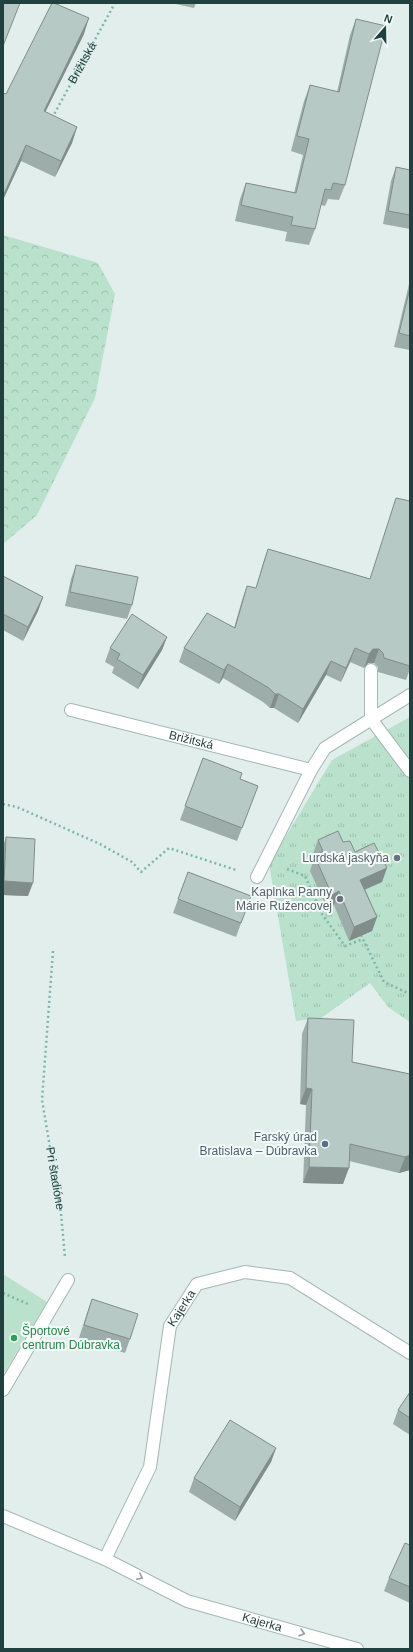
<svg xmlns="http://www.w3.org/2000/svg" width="413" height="1652" font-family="Helvetica,sans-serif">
<defs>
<pattern id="forest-crowns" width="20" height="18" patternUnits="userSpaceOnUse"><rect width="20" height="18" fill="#b9e1cc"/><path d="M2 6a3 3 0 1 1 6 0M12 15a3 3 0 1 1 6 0" fill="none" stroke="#9fc2b0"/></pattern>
<pattern id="park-tufts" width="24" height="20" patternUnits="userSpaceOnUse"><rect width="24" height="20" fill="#b9e1cc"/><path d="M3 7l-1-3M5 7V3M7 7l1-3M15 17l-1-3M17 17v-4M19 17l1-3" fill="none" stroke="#9fc2b0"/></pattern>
</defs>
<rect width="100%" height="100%" fill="#e2eeeb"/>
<path fill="url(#forest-crowns)" d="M3,235L98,263L115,294L95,398L37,515L3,544Z"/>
<path fill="url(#park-tufts)" d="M410,717V1022L388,1007L370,983L321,1018L296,1021L269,864L332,760Z"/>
<path fill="#b9e1cc" d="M3,1274L47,1302L3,1375Z"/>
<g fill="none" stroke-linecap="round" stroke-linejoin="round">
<g stroke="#a4b7b4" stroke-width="14">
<path id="lane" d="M371,670V719L410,771
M257,877L311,770L325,748L410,695"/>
</g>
<g stroke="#a4b7b4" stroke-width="14">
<g id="street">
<path id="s3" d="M71,710L311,770"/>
<path d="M3,1390L68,1280"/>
<path id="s4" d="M3,1516L105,1559L187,1601L357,1649"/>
<path id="s5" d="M105,1559L150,1467L170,1326L197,1284L245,1272L290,1278L410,1353"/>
</g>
</g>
<g stroke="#7fb5af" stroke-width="2.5" stroke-dasharray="2 3" stroke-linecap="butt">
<path id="s1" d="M52,118L115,3"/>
<path d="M3,804L17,807L100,844L132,862L141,872L169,848L236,870"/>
<path d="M287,869L305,876L322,914L345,946L363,939"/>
<path d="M361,935L384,982L410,994"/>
<path id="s2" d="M53,951L42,1100L61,1213L65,1258"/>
<path d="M3,1293L28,1304"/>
</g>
<use href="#lane" stroke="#fff" stroke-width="12"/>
<use href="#street" stroke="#fff" stroke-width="12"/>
</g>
<path fill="#9dada9" d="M171,3H196L194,8Z
M356,19L345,185L339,200L328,199L325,206L321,205L315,229L309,245L285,241L287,232L235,221L240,199L246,183L294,193L303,155L291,151L304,101L310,85L337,92L350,35Z
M84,34L45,112L77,127L72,143L55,177L21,161L3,200V93L6,94Z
M396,167L410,170V229L383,224L391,181Z
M410,280V350L394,347Z
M396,498L410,501V669L406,680L378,672V667L374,663H368L364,668L350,662L341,682L326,675L298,723L274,708H270L263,702L223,678L219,684L179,662L184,648L234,628L242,600L247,586L256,588L263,563L268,549L370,579Z
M76,565L132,605L127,619L65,606L71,579Z
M3,576L43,597L38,611L23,641L3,630Z
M167,637L162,650L138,689L112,673L114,667L105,662L110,648Z
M203,758L240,779L258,786L237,841L180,820Z
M6,837L28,896L3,895V846Z
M318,840L343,842L382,882L365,889L377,917L372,931L349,941L334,905L327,908L310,871L314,858L313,854Z
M188,872L251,896L236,937L173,913Z
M308,1018L352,1062L410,1074V1170L399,1173L349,1161L343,1184L303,1183L306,1105L300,1104L302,1034Z
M92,1299L130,1339L125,1353L79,1338L87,1313Z
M410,1392V1435L393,1424L398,1410Z
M276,1448L271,1462L235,1521L189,1492L194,1478Z
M410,1545V1603L384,1591L389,1578Z"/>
<path fill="#808d8a" d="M89,18L84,34L38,127L44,111Z
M77,127L72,143L55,177L61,161Z
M26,145L21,161L3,200V196Z
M43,597L38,611L23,641L28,627Z
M167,637L162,650L138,689L143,675Z
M355,648L350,662L341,682L346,668Z
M373,649H379L374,663H368L364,668L369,654Z
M331,661L326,675L298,723L303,709Z
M228,664L223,678L219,684L224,670Z
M275,694H279L274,708H270Z
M387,868L382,882L355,894L360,880Z
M4,881L33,883L28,896L3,895Z
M339,891L334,905L327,908L332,895Z
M377,917L372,931L349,941L354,927Z
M306,1088L312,1089L306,1105L300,1104Z
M410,1155V1170L399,1173L405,1157Z
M309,1167L349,1168L343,1184L303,1183Z
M276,1448L271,1462L235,1521L240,1507Z"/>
<path fill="#b7c9c5" stroke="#808d8a" d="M3,3H20L3,46Z
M52,3H54L89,18L44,111L77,127L61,161L26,145L3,196V93L6,94Z
M356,19L386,26L345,185L333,183L331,190L325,189L315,229L291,225L293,217L241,205L246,183L296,193L309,139L297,136L310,85L339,92Z
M396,167L410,170V215L388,211Z
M410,288V336L399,333Z
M396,498L410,501V666L384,658L383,653L379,649H373L369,654L355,648L346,668L331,661L303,709L279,694H275L269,688L228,664L224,670L184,648L207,613L235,628L247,586L256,588L268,549L370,579Z
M76,565L138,577L132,605L70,592Z
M3,576L43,597L28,627L3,614Z
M132,614L167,637L143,675L117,659L120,654L110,648Z
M203,758L242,773L240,779L258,786L242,828L185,806Z
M338,831L343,842L350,841L355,852L374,843L387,868L360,880L377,917L354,927L339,891L332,895L315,857L323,851L318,840Z
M6,837L35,839L33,883L4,881Z
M188,872L251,896L241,923L178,899Z
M308,1018L354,1020L352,1062L410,1074V1155L405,1157L350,1144L349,1168L309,1167L312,1089L306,1088Z
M92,1299L138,1314L130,1339L84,1325Z
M410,1392V1418L398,1410Z
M230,1420L276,1448L240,1507L194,1478Z
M405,1543L410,1545V1587L389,1578Z"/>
<defs><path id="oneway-chevron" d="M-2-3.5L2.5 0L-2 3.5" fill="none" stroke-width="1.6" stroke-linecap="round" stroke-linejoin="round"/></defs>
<g stroke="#90a09f">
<use href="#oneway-chevron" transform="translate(140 1577) rotate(27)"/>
<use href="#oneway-chevron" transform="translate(302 1633) rotate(16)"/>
</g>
<g fill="#6b7280" stroke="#f3faf8" stroke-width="1.5">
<circle cx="397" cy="858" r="4"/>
<circle cx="340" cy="899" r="4"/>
</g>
<circle fill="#5c6f8a" stroke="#f3faf8" stroke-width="1.5" cx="325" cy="1144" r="4"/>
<circle fill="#2e9e5b" stroke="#f3faf8" stroke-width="1.5" cx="14" cy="1338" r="4"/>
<g text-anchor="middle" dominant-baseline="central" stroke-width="4" stroke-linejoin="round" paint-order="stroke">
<g font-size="12" fill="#20413f" stroke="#f3faf8">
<text stroke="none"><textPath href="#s1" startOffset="63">Brižitská</textPath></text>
<text stroke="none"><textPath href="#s3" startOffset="124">Brižitská</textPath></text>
<text stroke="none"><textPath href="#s2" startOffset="229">Pri štadióne</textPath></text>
<text stroke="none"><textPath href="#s5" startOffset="266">Kajerka</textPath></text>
<text stroke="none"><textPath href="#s4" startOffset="281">Kajerka</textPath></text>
</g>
<g font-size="12" fill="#5b616d" stroke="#f3faf8" text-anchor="end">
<text x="389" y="858">Lurdská jaskyňa</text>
<text x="332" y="892">Kaplnka Panny<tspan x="332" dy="14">Márie Ružencovej</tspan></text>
</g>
<g font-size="12" fill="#4e5e75" stroke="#f3faf8" text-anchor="end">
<text x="317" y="1137">Farský úrad<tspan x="317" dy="14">Bratislava – Dúbravka</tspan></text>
</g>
<g font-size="12" fill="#27864d" stroke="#f3faf8" text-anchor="start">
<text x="22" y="1331">Športové<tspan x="22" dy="14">centrum Dúbravka</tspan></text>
</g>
</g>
<rect width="413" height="1652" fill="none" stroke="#20413f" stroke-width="8"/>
<g transform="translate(385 28) rotate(20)" stroke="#f3faf8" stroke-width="3" paint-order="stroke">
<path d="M0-3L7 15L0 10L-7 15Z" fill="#20413f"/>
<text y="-6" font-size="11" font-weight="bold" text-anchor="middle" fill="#20413f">N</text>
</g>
</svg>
